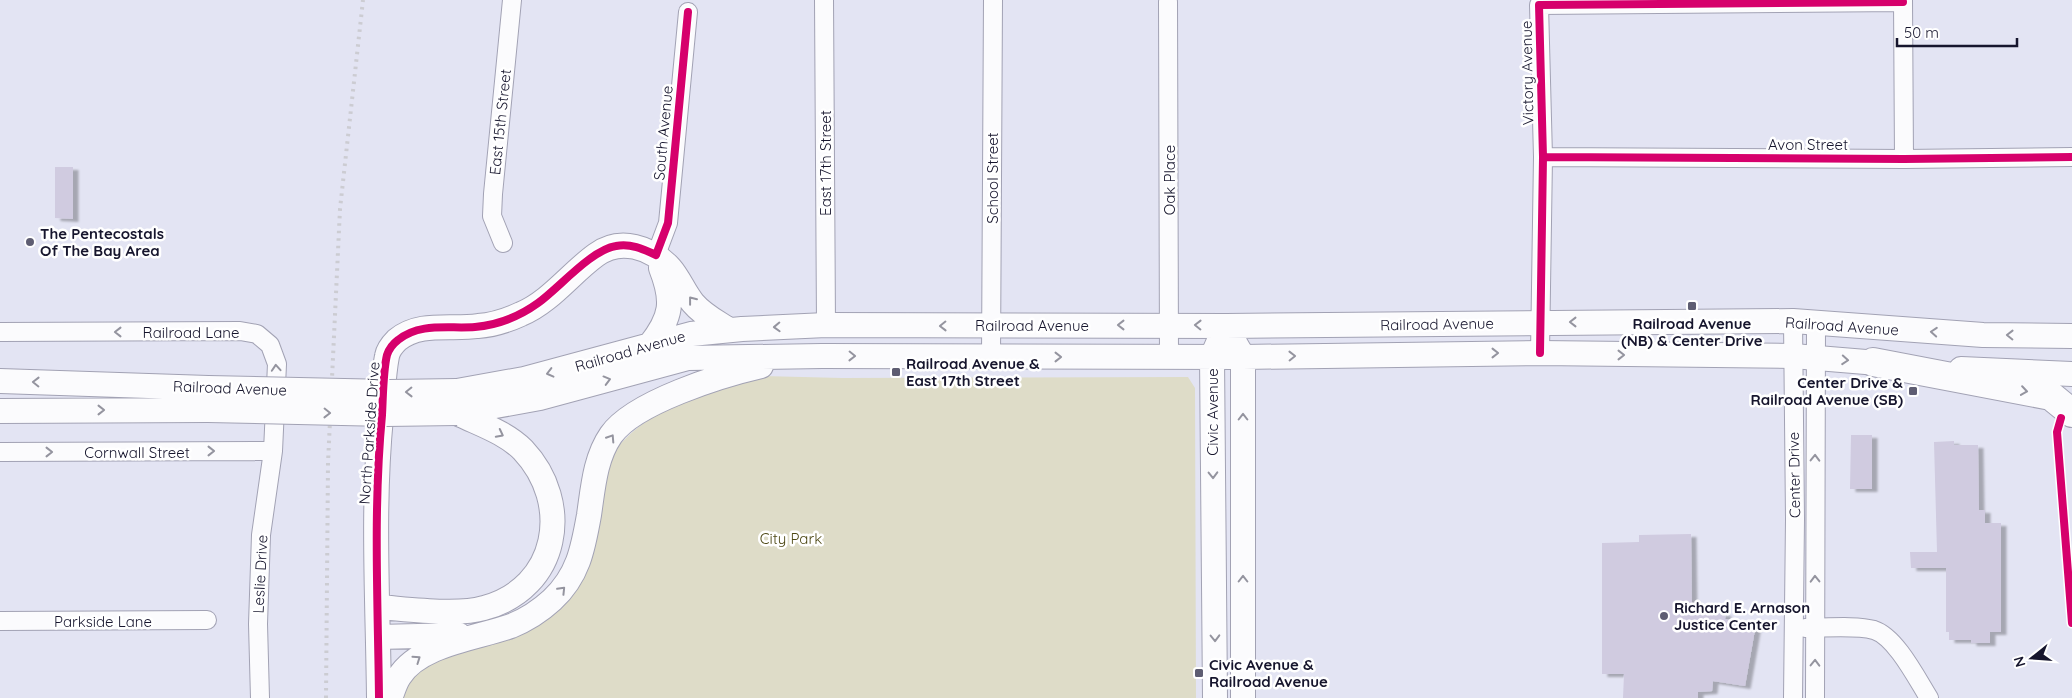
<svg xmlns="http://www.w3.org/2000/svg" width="2072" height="698" font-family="Quicksand,sans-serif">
<defs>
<filter id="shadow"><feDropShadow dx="5.5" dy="3" stdDeviation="1" flood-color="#0004"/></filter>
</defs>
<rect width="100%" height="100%" fill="#e3e4f3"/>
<path fill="#dedcc8" d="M760,376L842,378L1188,377L1195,388L1196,698H400L414,675L425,666L546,613L617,448C651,406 711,391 760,376Z"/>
<path fill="#d0cbe0" filter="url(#shadow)" d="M55,167H73V219L55,218Z
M1851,435H1872V489H1850Z
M1954,441V445H1978L1979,510H1985V523H2001V632H1990V643H1971V640H1949V632H1946V568H1911L1910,552H1937L1934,442Z
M1691,534L1692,613H1726L1725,619L1756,624L1745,686L1713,681L1712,691L1698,692V698H1623L1624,674H1602V543L1639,542V535Z"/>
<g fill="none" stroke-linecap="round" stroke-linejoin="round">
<g stroke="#a2a2b4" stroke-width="20">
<path id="street" d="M824,0L826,325
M1903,0L1904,159
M1168,2L1169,357
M1543,157L1904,159L2072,157
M503,243L492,216L493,194L512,0
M656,255L668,223L688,12
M1793,321L1795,519L1793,698
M0,332L240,331L257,334L270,345L277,364L273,451L261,535L258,624L260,698
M1540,353L1543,157L1539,5L1903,2
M991,357L993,0
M0,452L273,451
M0,621L207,620
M1805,628C1825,628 1856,625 1874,630C1896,637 1917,679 1929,698
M1815,698L1816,324"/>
</g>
<g stroke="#a2a2b4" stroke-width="26">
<path id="secondary" d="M1235,343L1243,357V698
M650,345C672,317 674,301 661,268
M1961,369L2072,374
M0,381L208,388
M457,391L524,379L691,334L742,329L826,325L1226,326L1793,321L1983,335L2072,336
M0,411L208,410
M457,413L540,398L688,358L822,356L1243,357L1540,353L1793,356L1890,364
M378,607C407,609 457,616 484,608C559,588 573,503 523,450C505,432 479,424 457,413
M378,637L459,635
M379,698C378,604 372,510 381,417C383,397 383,376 387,356C388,350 393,344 397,340C420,321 451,330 478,326C493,325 508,320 521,314C550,302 571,273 596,255C620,237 651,247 670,268C679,278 684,292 693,303C703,315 717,322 729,330
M390,698C393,691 395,683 399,677C419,644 478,638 511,626C526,620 540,611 552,600C578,576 583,549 589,515C593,488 595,458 611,435C634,402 722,375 761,366
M1215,698L1212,357L1218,343"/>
</g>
<g stroke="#a2a2b4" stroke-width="30">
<path id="highway" d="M1873,362L2051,396L2072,413"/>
</g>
<use href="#street" stroke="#fbfbfd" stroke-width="18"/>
<use href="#secondary" stroke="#fbfbfd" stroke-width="24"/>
<use href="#highway" stroke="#fbfbfd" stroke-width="28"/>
<path stroke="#ccccd2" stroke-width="4" stroke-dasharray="2.5 5" stroke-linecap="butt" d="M326,698L328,463L340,209L363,0"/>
<g stroke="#a2a2b4" stroke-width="26" stroke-linecap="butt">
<path id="secondary-bridge" d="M208,388L389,392L457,391
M208,410L386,414L457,413"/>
</g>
<use href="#secondary-bridge" stroke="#fbfbfd" stroke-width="24"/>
<g stroke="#fff" stroke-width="11">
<path id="cycleway" d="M1543,157L1904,159L2072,157
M1540,353L1543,157L1539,5L1903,2
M2061,418L2057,432L2072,623
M379,698C378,604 373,509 382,415C383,398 383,371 387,355C389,349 394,343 398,340C420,322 449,329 475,327C497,325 520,316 538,303C559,288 591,250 616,246C630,243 643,249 656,255L668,223L688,12"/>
</g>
<use href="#cycleway" stroke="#d6006c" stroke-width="8"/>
</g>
<defs><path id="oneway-chevron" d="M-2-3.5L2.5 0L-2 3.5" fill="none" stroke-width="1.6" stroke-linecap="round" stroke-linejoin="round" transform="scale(1.25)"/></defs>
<g stroke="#94949f">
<use href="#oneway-chevron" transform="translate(692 300) rotate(-128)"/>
<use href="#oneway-chevron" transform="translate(1573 322) rotate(180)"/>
<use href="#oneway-chevron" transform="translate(1121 325) rotate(180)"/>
<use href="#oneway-chevron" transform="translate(1198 325) rotate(-179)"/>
<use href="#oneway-chevron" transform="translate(943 326) rotate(179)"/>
<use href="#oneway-chevron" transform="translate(777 327) rotate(178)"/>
<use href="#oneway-chevron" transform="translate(118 332) rotate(180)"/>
<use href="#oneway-chevron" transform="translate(1934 332) rotate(-176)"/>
<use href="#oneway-chevron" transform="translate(2010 335) rotate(-179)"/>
<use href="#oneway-chevron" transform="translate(1495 353)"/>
<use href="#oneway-chevron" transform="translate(1621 355)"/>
<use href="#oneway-chevron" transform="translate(852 356) rotate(1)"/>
<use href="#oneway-chevron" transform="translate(1292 356) rotate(-1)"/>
<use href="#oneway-chevron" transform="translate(1058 357)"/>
<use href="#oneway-chevron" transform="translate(1845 360) rotate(4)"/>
<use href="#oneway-chevron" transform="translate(276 368) rotate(-94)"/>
<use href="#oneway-chevron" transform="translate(550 373) rotate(166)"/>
<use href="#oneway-chevron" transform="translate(607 380) rotate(-15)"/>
<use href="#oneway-chevron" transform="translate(36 382) rotate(-179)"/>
<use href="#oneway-chevron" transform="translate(2024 391) rotate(8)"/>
<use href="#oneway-chevron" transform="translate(409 392) rotate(179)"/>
<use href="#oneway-chevron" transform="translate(101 410)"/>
<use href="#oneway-chevron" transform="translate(327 413) rotate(1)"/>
<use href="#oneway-chevron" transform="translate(1243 417) rotate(-90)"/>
<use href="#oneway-chevron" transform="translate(500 434) rotate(27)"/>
<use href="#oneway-chevron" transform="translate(611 438) rotate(-57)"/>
<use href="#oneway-chevron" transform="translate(211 451)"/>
<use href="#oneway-chevron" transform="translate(49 452)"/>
<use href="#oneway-chevron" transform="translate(1815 458) rotate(-89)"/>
<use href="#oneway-chevron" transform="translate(1213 475) rotate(89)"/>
<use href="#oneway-chevron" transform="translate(1243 579) rotate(-90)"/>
<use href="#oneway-chevron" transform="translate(1815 579) rotate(-91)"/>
<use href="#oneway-chevron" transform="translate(562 590) rotate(-46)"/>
<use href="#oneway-chevron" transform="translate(1215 638) rotate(89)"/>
<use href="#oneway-chevron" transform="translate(417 659) rotate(-35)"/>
<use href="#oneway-chevron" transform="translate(1815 663) rotate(-89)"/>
</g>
<g fill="#5e5d72" stroke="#fff" stroke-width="2">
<circle cx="30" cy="242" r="5"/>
<rect x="1687" y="301" width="10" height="10" rx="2.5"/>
<rect x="891" y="367" width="10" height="10" rx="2.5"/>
<rect x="1908" y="386" width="10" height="10" rx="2.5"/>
<circle cx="1664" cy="616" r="5"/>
<rect x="1194" y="668" width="10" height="10" rx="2.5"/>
</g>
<g text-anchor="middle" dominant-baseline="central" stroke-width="5" stroke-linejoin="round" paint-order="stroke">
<g font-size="15" fill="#16152d" stroke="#fff">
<text transform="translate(1527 73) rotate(-91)">Victory Avenue</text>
<text transform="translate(500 122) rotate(-84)">East 15th Street</text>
<text transform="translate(663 133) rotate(-85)">South Avenue</text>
<text x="1808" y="144">Avon Street</text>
<text transform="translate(825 163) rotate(-90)">East 17th Street</text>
<text transform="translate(992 178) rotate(-90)">School Street</text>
<text transform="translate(1169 180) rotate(-90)">Oak Place</text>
<text transform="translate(1437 324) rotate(-1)">Railroad Avenue</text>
<text x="1032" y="325">Railroad Avenue</text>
<text transform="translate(1842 326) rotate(4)">Railroad Avenue</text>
<text x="191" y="332">Railroad Lane</text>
<text transform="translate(630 351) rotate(-16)">Railroad Avenue</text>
<text transform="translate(230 388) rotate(2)">Railroad Avenue</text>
<text transform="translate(1212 412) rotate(-90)">Civic Avenue</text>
<text transform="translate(369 433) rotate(-86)">North Parkside Drive</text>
<text x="137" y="452">Cornwall Street</text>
<text transform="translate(1794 475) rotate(-91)">Center Drive</text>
<text transform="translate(260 574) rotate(-87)">Leslie Drive</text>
<text x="103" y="621">Parkside Lane</text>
</g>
<g font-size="15" font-weight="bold" fill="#16152d" stroke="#fff" text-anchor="start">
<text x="40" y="233">The Pentecostals<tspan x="40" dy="17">Of The Bay Area</tspan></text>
<text x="1692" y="323" text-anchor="middle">Railroad Avenue<tspan x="1692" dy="17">(NB) &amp; Center Drive</tspan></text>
<text x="906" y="363">Railroad Avenue &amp;<tspan x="906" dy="17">East 17th Street</tspan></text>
<text x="1903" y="382" text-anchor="end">Center Drive &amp;<tspan x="1903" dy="17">Railroad Avenue (SB)</tspan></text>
<text x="1674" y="607">Richard E. Arnason<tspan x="1674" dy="17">Justice Center</tspan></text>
<text x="1209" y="664">Civic Avenue &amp;<tspan x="1209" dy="17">Railroad Avenue</tspan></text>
</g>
<g font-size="15" fill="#4d4814" stroke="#fff">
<text x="791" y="538">City Park</text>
</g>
</g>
<g transform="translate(2032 658) rotate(253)" stroke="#ffffff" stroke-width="4" paint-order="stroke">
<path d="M0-4L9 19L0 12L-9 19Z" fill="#16152d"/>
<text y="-8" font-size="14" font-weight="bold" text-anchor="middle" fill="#16152d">N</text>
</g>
<path d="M1897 38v8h120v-8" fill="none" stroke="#16152d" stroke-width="2.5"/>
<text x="1904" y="38" font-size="15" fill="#16152d" stroke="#ffffff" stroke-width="4" paint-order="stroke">50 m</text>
</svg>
